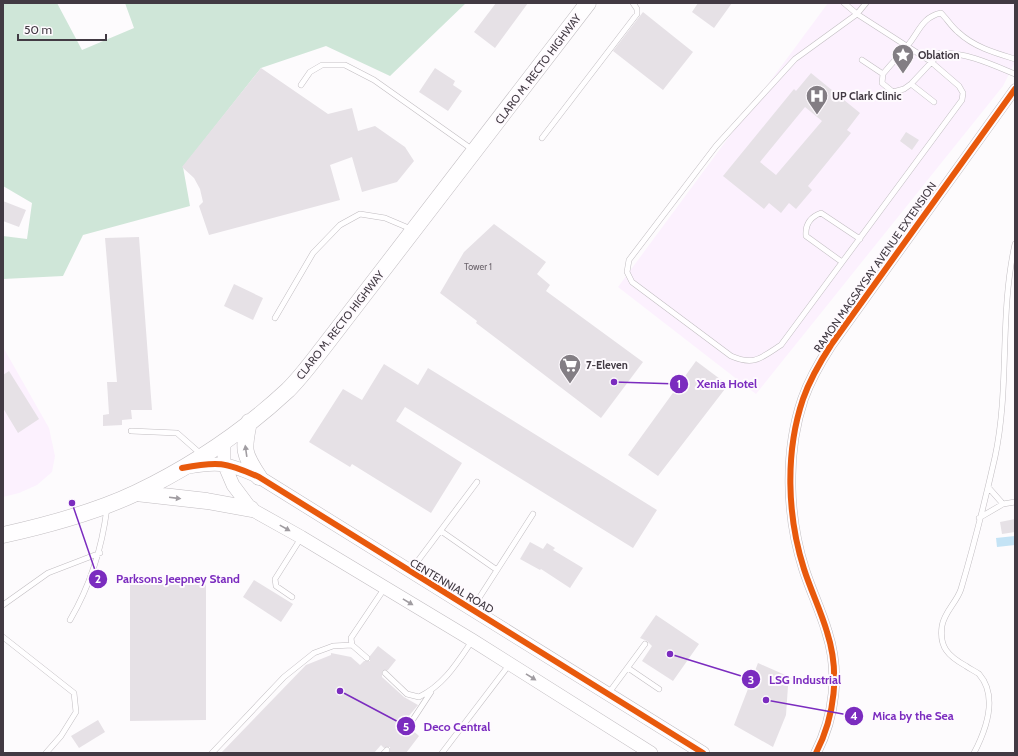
<svg xmlns="http://www.w3.org/2000/svg" width="1018" height="756" font-family="Cabin,sans-serif">
<rect width="100%" height="100%" fill="#fdfbfd"/>
<path fill="#fcf1fe" d="M828,3H1015V62L1003,86L756,394L618,287Z
M3,347L49,428L55,456L52,472L37,485L19,493L3,497Z"/>
<path fill="#cfe6d8" d="M3,3H57L82,50L134,28L125,3H466L390,76L326,46L261,68L183,167L190,206L83,235L63,276L3,279V236L27,239L32,203L3,186Z"/>
<path fill="#c4e3f5" d="M1015,536V545L997,547L996,538Z"/>
<path fill="#e6e1e6" fill-rule="evenodd" d="M496,3H528L495,48L474,32Z
M698,3H732L714,28L692,12Z
M643,12L693,52L663,90L613,51Z
M261,68L328,114L352,108L358,131L375,126L405,147L414,161L397,182L362,192L352,157L330,165L340,200L209,235L199,206L203,202L200,189L194,178L182,167Z
M435,68L455,81L453,85L462,91L448,111L419,92Z
M811,73L860,113L847,130L851,133L808,186L812,190L796,209L789,203L781,213L769,203L764,209L723,176L794,89L796,91ZM805,107L822,121L776,175L760,162Z
M906,132L919,140L912,150L900,141Z
M3,201L26,210L19,227L3,221Z
M494,224L546,262L537,274L550,285L546,291L643,362L601,418L476,323L477,321L440,293L464,252Z
M139,237L152,410H131L132,419L122,420V425L103,426V415L109,414L107,382H117L105,238Z
M234,284L263,298L253,320L224,306Z
M696,361L728,385L658,476L628,455Z
M384,364L418,385L428,368L657,510L633,548L405,407L396,421L462,463L431,513L352,464L350,467L309,442L343,389L362,400Z
M9,371L39,419L18,433L3,408V375Z
M1015,519V532L1002,534L1000,522Z
M530,542L543,549L547,543L555,548L553,550L583,568L570,588L541,569L540,570L520,559Z
M186,578V581H206V720L130,721V579Z
M254,580L293,604L281,622L243,597Z
M656,615L699,644L673,681L642,661L652,646L647,641L640,638Z
M378,646L396,660L388,670L382,671V677L404,697L418,705L403,723L406,730L411,729L419,736L406,753H390V747L384,748L381,745L374,753H221L306,665L331,655V653L351,657L360,665L364,661H370V656Z
M758,663L792,678L788,686L786,715L773,747L734,725Z
M98,720L105,732L79,748L71,736Z"/>
<g fill="none" stroke-linecap="round" stroke-linejoin="round">
<g stroke="#c1bdc1" stroke-width="6">
<path id="service" d="M844,3L857,14L930,61L959,86L963,93L962,100L781,345C761,358 754,366 731,356L632,282L627,272L629,260L716,146L795,59L857,14L866,3
M1015,59C995,53 974,47 958,32C951,26 947,19 941,13C922,17 919,32 908,45C900,55 891,64 883,74L882,83L893,92L904,89L911,84L940,53C965,52 991,64 1015,74
M862,60L883,74
M911,84L934,102
M301,85L310,72L322,65H345L374,80L473,150
M542,138L637,14V9L633,3
M842,262L806,236C805,224 810,217 821,213L860,239
M275,318L313,253L340,225L360,214L385,218L411,229
M131,431L177,433L202,455
M988,487L1003,504
M979,518L1003,504L1015,502
M441,531L497,570
M411,570L477,482
M292,597L276,586L275,579L301,538
M3,605L48,573L100,553
M472,609L533,514
M70,620C90,586 102,548 107,508
M3,637L74,693L76,712L61,736L46,753
M367,658L352,645L351,638L384,589
M628,668L659,689
M385,673L407,694L419,697C444,685 457,663 472,641
M608,694L645,644
M408,727L431,692
M212,753L284,677L314,653L333,646L352,645
M384,753L387,750
M442,753L509,665
M974,753C986,730 999,697 979,674C975,671 970,669 966,666C948,656 939,647 942,626C944,612 957,602 961,589C974,545 985,501 995,457C1010,387 999,315 1015,244"/>
</g>
<g stroke="#c1bdc1" stroke-width="11">
<path id="minor" d="M816,753C835,716 840,672 827,632C821,611 811,591 804,569C787,516 785,452 803,399C810,379 820,362 831,345L1015,89"/>
</g>
<g stroke="#c1bdc1" stroke-width="14">
<path id="tertiary" d="M224,441V464L233,485L251,509L301,537L472,640L651,753
M189,467C220,461 230,464 259,477L703,753"/>
</g>
<g stroke="#c1bdc1" stroke-width="17">
<path id="primary" d="M249,422C243,450 243,453 259,477
M136,493L207,501L251,509
M3,535C48,525 94,513 136,493C190,467 244,431 288,390C301,377 312,362 323,348L588,3"/>
</g>
<use href="#service" stroke="#fffeff" stroke-width="5"/>
<use href="#minor" stroke="#fffeff" stroke-width="10"/>
<use href="#tertiary" stroke="#fffeff" stroke-width="13"/>
<use href="#primary" stroke="#fffeff" stroke-width="16"/>
<g stroke="#fefafe" stroke-width="8">
<path id="cycleway" d="M182,468C218,461 225,462 259,477L703,753
M816,753C835,716 840,672 827,632C821,611 811,591 804,569C787,516 785,452 803,399C810,379 820,362 831,345L1015,89"/>
</g>
<use href="#cycleway" stroke="#e8590c" stroke-width="6"/>
</g>
<defs><path id="oneway-solid" d="M-6-.8H1V-3.2L6.5 0L1 3.2V.8H-6Z"/></defs>
<g fill="#a09ca1">
<use href="#oneway-solid" transform="translate(246 451) rotate(-98)"/>
<use href="#oneway-solid" transform="translate(175 498) rotate(7)"/>
<use href="#oneway-solid" transform="translate(285 528) rotate(29)"/>
<use href="#oneway-solid" transform="translate(408 602) rotate(31)"/>
<use href="#oneway-solid" transform="translate(531 677) rotate(32)"/>
</g>
<defs>
<g id="sight-pin" transform="scale(1.15)"><path d="M0 17L-7.5 6A9.5 9.5 0 1 1 7.5 6Z" fill="#837e84" stroke="#fefafe"/><path d="M0-6L1.8-2.2L6-1.7L2.9 1.2L3.7 5.4L0 3.3L-3.7 5.4L-2.9 1.2L-6-1.7L-1.8-2.2Z" fill="#fff"/></g>
<g id="hospital-pin" transform="scale(1.15)"><path d="M0 17L-7.5 6A9.5 9.5 0 1 1 7.5 6Z" fill="#837e84" stroke="#fefafe"/><path d="M-5-5h3v3.5h4V-5h3V5h-3V1.5h-4V5h-3Z" fill="#fff"/></g>
<g id="supermarket-pin" transform="scale(1.15)"><path d="M0 17L-7.5 6A9.5 9.5 0 1 1 7.5 6Z" fill="#837e84" stroke="#fefafe"/><path d="M-6-5.5h2.5l.6 2H6L4.5 2H-2.5L-4.4-4H-6ZM-1.5 3.2a1.3 1.3 0 1 0 .1 0ZM3 3.2a1.3 1.3 0 1 0 .1 0Z" fill="#fff"/></g>
</defs>
<g fill-rule="evenodd">
<use href="#sight-pin" x="903" y="55"/>
<use href="#hospital-pin" x="817" y="96"/>
<use href="#supermarket-pin" x="570" y="365"/>
</g>
<g text-anchor="middle" dominant-baseline="central" stroke-width="4" stroke-linejoin="round" paint-order="stroke">
<g font-size="9" fill="#6c646c">
<text x="478" y="266">Tower 1</text>
</g>
<g font-size="11" font-weight="bold" fill="#423a43" stroke="#fefafe" text-anchor="start">
<text x="918" y="55">Oblation</text>
<text x="832" y="96">UP Clark Clinic</text>
<text x="586" y="365">7-Eleven</text>
</g>
<g font-size="11" fill="#423a43" stroke="#fefafe">
<text transform="translate(538 69) rotate(-53)">CLARO M. RECTO HIGHWAY</text>
<text transform="translate(875 267) rotate(-55)">RAMON MAGSAYSAY AVENUE EXTENSION</text>
<text transform="translate(340 325) rotate(-52)">CLARO M. RECTO HIGHWAY</text>
<text transform="translate(452 586) rotate(31)">CENTENNIAL ROAD</text>
</g>
</g>
<path fill="none" stroke="#7b2cbf" stroke-width="1.5" d="M614 382L679 384M72 503L98 579M670 654L751 679M766 700L854 716M340 691L406 726"/>
<g fill="#7b2cbf" stroke="#fefafe" stroke-width="1.5">
<circle cx="614" cy="382" r="4"/>
<circle cx="72" cy="503" r="4"/>
<circle cx="670" cy="654" r="4"/>
<circle cx="766" cy="700" r="4"/>
<circle cx="340" cy="691" r="4"/>
<circle cx="679" cy="384" r="10"/>
<circle cx="98" cy="579" r="10"/>
<circle cx="751" cy="679" r="10"/>
<circle cx="854" cy="716" r="10"/>
<circle cx="406" cy="726" r="10"/>
</g>
<g font-size="12" text-anchor="middle" font-weight="bold" fill="#fff">
<text x="679" y="388">1</text>
<text x="98" y="583">2</text>
<text x="751" y="684">3</text>
<text x="854" y="720">4</text>
<text x="406" y="731">5</text>
</g>
<g font-size="12" text-anchor="middle" font-weight="bold" fill="#7b2cbf" stroke="#fefafe" stroke-width="4" stroke-linejoin="round" paint-order="stroke">
<text x="727" y="388">Xenia Hotel</text>
<text x="178" y="583">Parksons Jeepney Stand</text>
<text x="805" y="684">LSG Industrial</text>
<text x="913" y="720">Mica by the Sea</text>
<text x="457" y="731">Deco Central</text>
</g>
<rect width="1018" height="756" fill="none" stroke="#423a43" stroke-width="8"/>
<path d="M18 34v6h88v-6" fill="none" stroke="#423a43" stroke-width="2"/>
<text x="24" y="34" font-size="12" fill="#423a43" stroke="#fefafe" stroke-width="3" paint-order="stroke">50 m</text>
</svg>
